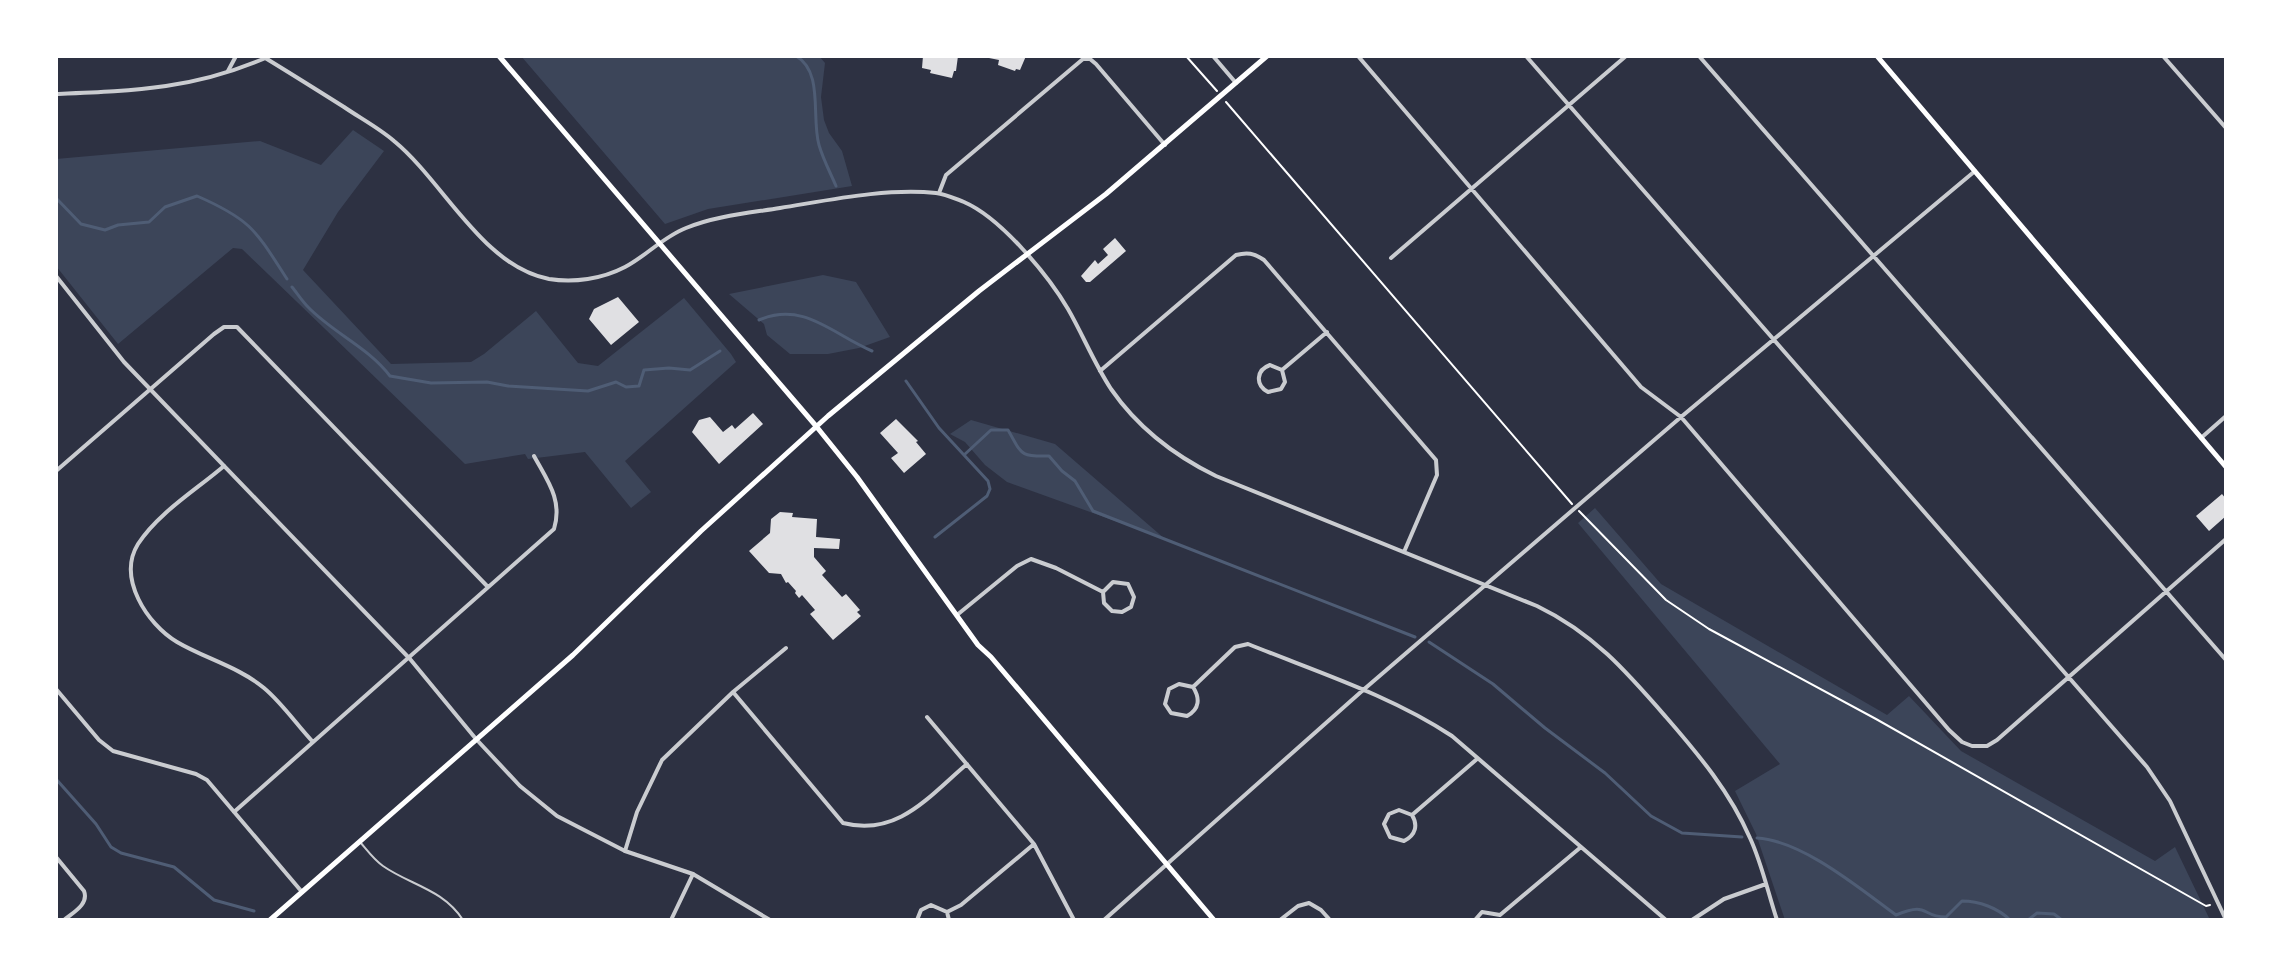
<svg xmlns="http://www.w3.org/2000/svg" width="2282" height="976" viewBox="0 0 2282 976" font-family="'DM Sans',sans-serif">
	<rect width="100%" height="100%" fill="#2d3142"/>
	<path fill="#3c4559" d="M521,56H819L825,63L821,97L824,120L829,133L842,151L852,186L708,209L665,224Z
		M353,130L384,151L338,212L303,270L391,364L471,362L484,354L536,311L578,363L598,366L684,298L731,354L736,362L625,461L651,492L631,508L585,452L528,459L525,454L465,464L242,249L233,248L118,344L56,266V159L260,141L321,165Z
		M823,275L856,282L890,337L859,348L828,354H790L767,335L764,324L729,294Z
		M971,420L1055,444L1165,539L1007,482L985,465L965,442L950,434Z
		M1595,508L1661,584L1887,715L1909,696L1961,751L2155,861L2175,847L2210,920H1785L1756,834L1735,791L1780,764L1578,523Z"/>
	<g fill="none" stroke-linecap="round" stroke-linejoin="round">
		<path stroke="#4f5d75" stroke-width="3" d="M796,56C824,72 811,118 819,145C823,159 830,172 836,186
			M56,198L81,224L105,230L118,225L149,222L165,207L197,196C252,220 256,231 287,279
			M292,287C297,293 302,301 308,307C333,333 368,347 390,376L431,383L487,382L508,386L588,391L616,382L626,387L639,386L644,370L669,368L690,370L720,351
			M759,320C804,301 832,334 872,351
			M906,381L939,428L988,481L990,489L987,496L935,537
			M964,455L991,430H1008C1022,454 1019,457 1049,456L1062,471L1075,481L1093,511L1415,637
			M1429,642L1493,684L1545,728L1605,773L1651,816L1682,833L1742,837
			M56,779L96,824L111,847L121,853L174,867L214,900L254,911
			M1757,838C1803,841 1859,888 1896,915C1930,901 1920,917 1946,917L1962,901C1979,901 1998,908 2010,920
			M2028,920L2037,913L2054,914L2062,920"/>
	</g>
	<path fill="#e0e0e3" d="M923,56H958L956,71H954L952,78L930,73L931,70L922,68Z
		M979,56H1026L1020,70L1016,69L1015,71L998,65L999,60Z
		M1115,238L1126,251L1090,282H1086L1081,276L1095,260L1098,264L1108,255L1103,249Z
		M618,297L639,322L611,345L589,319L594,309Z
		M753,413L763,424L719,464L692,432L699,420L710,417L723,432L732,425L735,429Z
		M896,419L918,441L916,442L926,454L904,473L891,458L898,453L880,433Z
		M2222,494L2226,499V516L2209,531L2196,516Z
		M780,512L793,513L792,517L817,519L816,537L840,539L839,549L814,548V557L826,571L822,575L842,597L846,594L860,610L857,612L861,616L833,640L810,614L815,610L802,595L799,598L795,593L796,591L788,582L786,583L781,574L769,573L749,551L770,533L771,519Z"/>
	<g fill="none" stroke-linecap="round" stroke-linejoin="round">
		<path stroke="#fff" stroke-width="2" d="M1186,56L1217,91
			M1226,102L1572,504
			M1579,511L1666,600L1709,629L1876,719L2206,906L2210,905"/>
		<path stroke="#caccd0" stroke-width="2" d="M360,842C367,850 374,860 383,866C410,885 443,889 463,920"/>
		<path stroke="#caccd0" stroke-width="4" d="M262,56C290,73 317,90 344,107C360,118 379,128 394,141C444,182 482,266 549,279C574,283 602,279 625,267C646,256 663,237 686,228C715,216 749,213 780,208C830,200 885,188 936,193C945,194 956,199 964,202C1001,218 1048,275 1068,309C1083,335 1094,363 1111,389C1138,428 1175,456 1216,476L1537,606C1593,633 1626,671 1666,717C1699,755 1730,792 1750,838C1762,864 1768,893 1777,920
			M1213,56L1236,83
			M1358,56L1641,387L1681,417L1949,730L1962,742L1972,746H1987L1997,740L2226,539
			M1526,56L2147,767L2170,801L2226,920
			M1699,56L2226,660
			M2163,56L2226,128
			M228,71L236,56
			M939,193L946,175L1083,59H1090L1096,64L1165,145
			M1391,258L1626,56
			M1282,370L1285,382L1281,389L1268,392C1255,385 1256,370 1270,365L1282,370L1327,332
			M1100,371L1236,255C1247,252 1254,253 1264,260L1436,460L1437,475L1404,552
			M2201,438L2226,416
			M224,466C196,490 158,513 138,544C117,578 147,624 177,642C204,658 239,667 264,688C282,703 297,725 313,742
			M56,471L214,334L224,327H237L488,587
			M957,615L1017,566L1031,559L1056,568L1103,592L1104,603L1112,611L1122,612L1131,607L1134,597L1128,584L1113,582L1103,592
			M1193,687C1200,698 1200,709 1187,716L1171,713L1165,704L1169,689L1179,684L1193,687L1235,647L1248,644C1317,672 1390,695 1452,736L1666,920
			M56,689L99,740L113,751L196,774L207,780L302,892
			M733,692L843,823C898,837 929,796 967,764
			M927,717L1034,844L1074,920
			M234,812L554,529C563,500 547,480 534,456
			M1412,815C1418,825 1416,835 1404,841L1390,837L1384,824L1389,814L1399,810L1412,815L1477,759
			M625,851L637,812L662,760L733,692L786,648
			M56,857L84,891C89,904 74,912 64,920
			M947,912L961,905L1034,844
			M1500,915L1581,847
			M671,920L693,874
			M917,920L921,910L931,905L947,912L949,920
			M1104,920L1362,691L1681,417L1975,171
			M1280,920L1298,906L1309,903L1321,910L1330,920
			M1475,920L1482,912L1500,915
			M1692,920L1724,899L1766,884"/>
		<path stroke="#caccd0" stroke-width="4" d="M56,94C135,91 196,89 270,56
			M56,276L124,362L410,659L476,739L520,786L557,816L625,851L693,874L770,920"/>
		<path stroke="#fff" stroke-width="5" d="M499,56L816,426L857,477L978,645L991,657L1214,920
			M1877,56L2226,467
			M270,920L573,655L701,531L828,416L979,291L1106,194L1267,56"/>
	</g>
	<rect width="2282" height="976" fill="none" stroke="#ffffff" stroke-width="116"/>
</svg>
